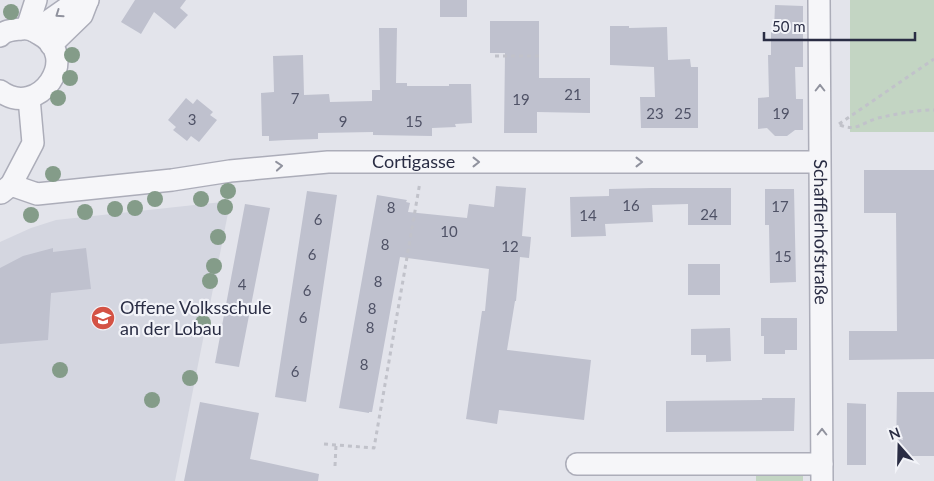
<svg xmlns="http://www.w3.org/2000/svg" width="934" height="481" viewBox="0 0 934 481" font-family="Lato,sans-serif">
	<rect width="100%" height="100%" fill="#e3e4eb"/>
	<path fill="#d4d6e0" d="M222,202L230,203L175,481H0V242L31,228L56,220Z"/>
	<path fill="#c3d5c3" d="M850,0H934V132H850Z
		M803,470V481H756V471Z"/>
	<path fill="#bfc1ce" d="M135,0H186L180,8L188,15L175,29L154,12L141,34L121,22Z
		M440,0H467V17H440Z
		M775,5L803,6V67H795L796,99H803V130H795L787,136H775L767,128L758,129V98L769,97L768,55H771V31L774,30Z
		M490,21H539V78H590V113L537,112V133H504L505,53H490Z
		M610,26H629V28L667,27L668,60L690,59L691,67H698V128H641L640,97H655L654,67L610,65Z
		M379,28H397L396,83H407V86H449V84H471L472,123L455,124L456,127L432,128V136L373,135V132L318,133V139L287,140L269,141V136H262L261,93L274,92L273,56L303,55L304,95L329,94L330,102L372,101V90H380Z
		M186,98L193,104L197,99L213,112L210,115L217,120L199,142L191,136L187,141L173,130L176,127L168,120Z
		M864,170H934V359L849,360V331H897L896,213H864Z
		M496,186L526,188L522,236L531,237L529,258L520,257L516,301H515L507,350L591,360L584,420L499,410L497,424L466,419L482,311H485L489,269L400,257L372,412H369V413L339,408L377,195L407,200L406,202L410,203L408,212L467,218L469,204L494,207Z
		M652,188H731V225H688V204L652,205L653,222L605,224L606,236L571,237L570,197L609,196V189Z
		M765,189H794L796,282L770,283L769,225H765Z
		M307,191L337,195L306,402L275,397Z
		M245,204L270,208L239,367L215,363Z
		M53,248V252L86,248L91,289L51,293L48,340L0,344V268L23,256Z
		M688,264H720V295H688Z
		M761,318H797V350H785V354H764V336H761Z
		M730,328L731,361L706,362V355H691V329Z
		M897,392H934V456H896Z
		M762,398H795L794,431L666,432V401L762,400Z
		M200,402L259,413L250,459L319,474L318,481H184Z
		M847,403L866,404V465H847Z"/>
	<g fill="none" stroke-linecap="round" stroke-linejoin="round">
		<g stroke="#acadb9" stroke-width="24">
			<g id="minor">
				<path id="s1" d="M819,0L822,481"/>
				<path d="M27,28L36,0"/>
				<path d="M34,31L70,6L88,0"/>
				<path d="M0,36C5,30 14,30 21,29C29,28 33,30 39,34C82,56 39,120 0,91"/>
				<path d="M51,45L82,15L87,2"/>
				<path id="s2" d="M11,185L37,194L172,180L230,171L328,162H819"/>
				<path d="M1,193L11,185L33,143L29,98"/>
				<path d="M577,464H822"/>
			</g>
		</g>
		<path stroke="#c1c2ca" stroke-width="3" stroke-dasharray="4 4" stroke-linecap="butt" d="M495,56H540
			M839,124L934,59
			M840,125C857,132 863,122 878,118C896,114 916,110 934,110
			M324,444L374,448L420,182
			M335,466L336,445"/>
		<use href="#minor" stroke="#f6f6f9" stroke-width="21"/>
	</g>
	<g fill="#849c89">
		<circle cx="11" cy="12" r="8"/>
		<circle cx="72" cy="55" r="8"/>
		<circle cx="70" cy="78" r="8"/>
		<circle cx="58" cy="98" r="8"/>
		<circle cx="53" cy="174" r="8"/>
		<circle cx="228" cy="191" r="8"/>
		<circle cx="155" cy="199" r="8"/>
		<circle cx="201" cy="199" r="8"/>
		<circle cx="225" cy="207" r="8"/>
		<circle cx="135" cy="208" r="8"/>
		<circle cx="115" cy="209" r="8"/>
		<circle cx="85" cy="212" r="8"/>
		<circle cx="31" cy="215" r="8"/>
		<circle cx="218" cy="237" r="8"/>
		<circle cx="214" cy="266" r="8"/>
		<circle cx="210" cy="281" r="8"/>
		<circle cx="203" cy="323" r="8"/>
		<circle cx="60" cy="370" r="8"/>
		<circle cx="190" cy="378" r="8"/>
		<circle cx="152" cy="400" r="8"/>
	</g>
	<defs><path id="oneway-chevron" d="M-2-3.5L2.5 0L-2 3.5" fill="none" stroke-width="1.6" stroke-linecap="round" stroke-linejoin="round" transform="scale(1.25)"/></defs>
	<g stroke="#90929e">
		<use href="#oneway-chevron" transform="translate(59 14) rotate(145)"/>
		<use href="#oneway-chevron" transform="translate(820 88) rotate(-90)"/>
		<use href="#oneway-chevron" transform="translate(476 162)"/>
		<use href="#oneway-chevron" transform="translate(639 162)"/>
		<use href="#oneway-chevron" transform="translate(279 166) rotate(-5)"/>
		<use href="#oneway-chevron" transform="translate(822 432) rotate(-90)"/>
	</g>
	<defs>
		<g id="school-disc" transform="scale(1.25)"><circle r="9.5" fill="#d45244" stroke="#f2f3f8"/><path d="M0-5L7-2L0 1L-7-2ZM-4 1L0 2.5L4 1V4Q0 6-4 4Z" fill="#fff"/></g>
	</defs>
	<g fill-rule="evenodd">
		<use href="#school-disc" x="103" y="318"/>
	</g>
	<g text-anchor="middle" stroke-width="4.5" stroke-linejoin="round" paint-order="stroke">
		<g font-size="15" fill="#4f5266">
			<text x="573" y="100">21</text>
			<text x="295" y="104">7</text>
			<text x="521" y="105">19</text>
			<text x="655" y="119">23</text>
			<text x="683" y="119">25</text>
			<text x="781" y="119">19</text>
			<text x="192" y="125">3</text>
			<text x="343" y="127">9</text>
			<text x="414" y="127">15</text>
			<text x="631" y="211">16</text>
			<text x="780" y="212">17</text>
			<text x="391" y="213">8</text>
			<text x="709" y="220">24</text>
			<text x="588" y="221">14</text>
			<text x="318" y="225">6</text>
			<text x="449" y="237">10</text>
			<text x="385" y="250">8</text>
			<text x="510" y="252">12</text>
			<text x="312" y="260">6</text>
			<text x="783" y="262">15</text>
			<text x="378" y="287">8</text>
			<text x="242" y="290">4</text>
			<text x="307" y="296">6</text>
			<text x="372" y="314">8</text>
			<text x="303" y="323">6</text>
			<text x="370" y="333">8</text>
			<text x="364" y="370">8</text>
			<text x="295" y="377">6</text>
		</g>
		<g font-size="18" fill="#2a2d44" stroke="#f2f3f8">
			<text dy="6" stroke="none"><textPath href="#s2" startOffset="406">Cortigasse</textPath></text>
			<text dy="6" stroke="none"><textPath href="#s1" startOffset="232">Schafflerhofstraße</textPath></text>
		</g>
		<g font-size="18" fill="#2a2d44" stroke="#f2f3f8" text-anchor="start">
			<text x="120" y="314">Offene Volksschule<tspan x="120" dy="21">an der Lobau</tspan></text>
		</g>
	</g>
	<g transform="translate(899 446) rotate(340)" stroke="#f2f3f8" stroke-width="4" paint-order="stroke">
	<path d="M0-4L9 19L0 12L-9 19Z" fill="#2a2d44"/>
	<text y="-8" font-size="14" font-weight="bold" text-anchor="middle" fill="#2a2d44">N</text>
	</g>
	<path d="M764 32v8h151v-8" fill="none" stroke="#2a2d44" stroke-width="2.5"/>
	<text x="772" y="32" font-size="15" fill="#2a2d44" stroke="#f2f3f8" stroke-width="4" paint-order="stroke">50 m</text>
</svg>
